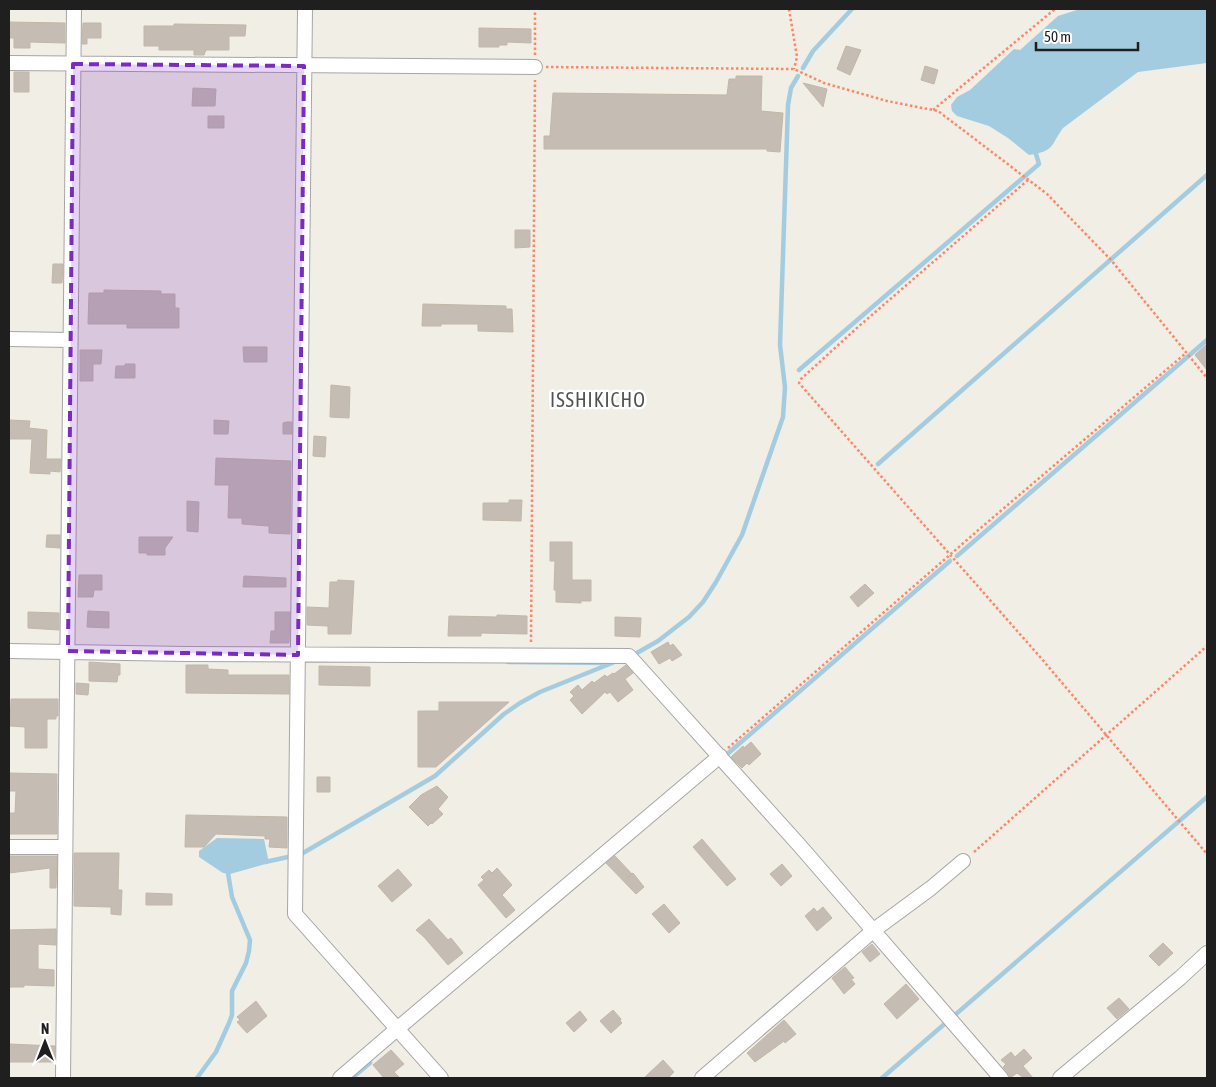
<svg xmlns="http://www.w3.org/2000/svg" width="1216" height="1087" viewBox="0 0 1216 1087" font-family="'Asap Condensed',sans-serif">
	<rect width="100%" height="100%" fill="#f0eee5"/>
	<path fill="#a4cce0" d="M1080,9H1207V63L1138,72L1063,128C1050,146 1055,151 1029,155L1008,138L989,126L957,116L952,111L951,105L957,97L970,90L1014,49L1020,50L1058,16Z
		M217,838L264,839L269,863L230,874L223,873L199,857V851Z"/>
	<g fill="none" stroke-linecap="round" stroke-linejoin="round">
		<path stroke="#a4cce0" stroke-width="4.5" d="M803,68L813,51L852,9
			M799,370L1039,164L1036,154
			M878,464L1207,175
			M957,556L1207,340
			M635,654L658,641L689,617L703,602L716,582L742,535L783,417L785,387L780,345L788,105L791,88L798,76
			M508,662L608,663
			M725,756L950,561
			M303,853L435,776L504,714L520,703L540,692L617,661
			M265,862L288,857
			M197,1078L216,1052L229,1023L232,1015V991L246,963L249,951L250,940L232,897L227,867
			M352,1078L370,1063
			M882,1078L1207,797"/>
	</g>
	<path fill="#c5bdb4" stroke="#c3b6a7" d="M9,22L65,23V43L30,42V48H14V38H9Z
		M83,23H101V38H87V44H82Z
		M174,24L246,25L245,36H229V50H206L204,55H194V50H159V46H144V26H174Z
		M479,28L531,29V43L507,42V45H499V47H479Z
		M846,46L861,50L850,75L837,69Z
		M925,66L938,70L934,84L921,80Z
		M14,72H29V92H14Z
		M736,76H762L761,111L783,113L780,152L767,151V149H544V136H550L553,93L727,95L729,79H736Z
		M803,83L827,89L823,107Z
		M193,88L216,89L215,106H192Z
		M208,116H224V128H208Z
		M515,230H530V247L515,248Z
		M53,264H63L62,283H52Z
		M104,290L161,291V294H175V308H179V328H127V324H88L89,293H104Z
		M423,304L506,306V309H512L513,332L478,331V324H441V326H422Z
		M1207,344V370L1195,355Z
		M243,347H267V362H244Z
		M80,350H102L101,364H93V381H80Z
		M125,364H135V378H115L116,366H125Z
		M331,385L350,387L349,418L330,417Z
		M9,420L30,421L29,428L47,430L46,459H61L60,472L50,471V474L30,473L32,439H9Z
		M214,420L229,421L228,434H214Z
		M286,422H292V434H283V423Z
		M314,436L326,437L325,457L313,456Z
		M216,458L291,461L290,534L269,533V526L242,524V518H228L229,485H215Z
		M509,500H522L521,521L483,520V503H509Z
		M187,501L199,502L198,532L187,531Z
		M47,535H60V548L46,547Z
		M139,537H173L165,548V555H147V553H139Z
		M550,542H572V580H591V601H581V603L556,602V590H554L555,561H550Z
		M79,575H102V590H94L93,597H78Z
		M244,576L286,578V587H243Z
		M338,580L354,581L351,634H328V626L307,625V607L329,608L330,582H337Z
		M865,584L874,593L858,607L850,597Z
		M88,611L109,612V628L87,627Z
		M28,612L59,613V630L28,628Z
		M275,612H290L289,643H270L271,631H275Z
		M497,615L527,616V634L481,633V636H448L449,616L497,617Z
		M615,617L641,618L640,637L615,636Z
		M668,642L670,646L673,644L682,655L672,661L670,658L659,664L651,652Z
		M89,662L120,664V675H118L117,682L89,681Z
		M186,665H208V669L228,670V675H289V694L186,693Z
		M626,665L633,673L625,679L633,690L618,702L610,692L607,694L605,692L582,714L570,700L574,696L570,692L578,685L582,690L592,681L594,683L605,675L607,677L613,673L614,674Z
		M319,666L370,667V686L319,685Z
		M76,683L89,684L88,695L76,694Z
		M11,699H58V716H56V719H47V748H25V727L10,726Z
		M439,702H509L436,767H418V711H439Z
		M751,742L761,754L749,765L747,763L742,768L731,757L743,746L744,748Z
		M9,773L57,774V834H9V813H15L16,791H9Z
		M317,777H330V792H317Z
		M437,786L448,797L438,809L443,814L432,824L431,823L428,826L409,807L421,795Z
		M186,815L287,817V848L269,847L270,839H265V836L216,834L204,847H185Z
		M702,839L736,879L727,886L693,847Z
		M74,853H119L118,890H122L121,915L111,914V907L74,906Z
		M9,856H57L56,888H50V868L9,873Z
		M615,856L632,874L627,878L633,873L644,887L636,894L606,863Z
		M782,864L792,876L781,886L770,874Z
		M497,868L512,885L502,895L515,910L506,918L478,885L484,880L481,877L489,870L492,873Z
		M398,869L412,885L392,902L378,886Z
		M146,893L172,894V905H146Z
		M664,904L680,923L669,933L652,914Z
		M823,907L832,918L817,931L805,916L814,908L817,912Z
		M429,919L448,940L451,938L463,953L448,965L424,937L416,930Z
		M56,929V945L38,944V969L54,970V986L24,985V987H9V930Z
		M1163,943L1173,953L1159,966L1149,956Z
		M872,944L880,954L870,962L862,952Z
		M845,967L854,978L851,979L855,984L844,994L832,978Z
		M906,984L919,999L897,1019L884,1004Z
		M1119,998L1129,1009L1117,1019L1107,1008Z
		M256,1001L267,1016L247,1033L237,1022L240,1020L237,1017Z
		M613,1010L621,1019L620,1021L622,1023L611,1033L600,1021Z
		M580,1011L587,1020L574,1032L566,1023Z
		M784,1020L796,1034L785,1043L784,1041L755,1062L747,1053Z
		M9,1044L55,1046L54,1062H9Z
		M1024,1049L1032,1058L1023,1066L1033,1078H1024L1017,1073L1010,1078L1008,1073L1003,1067L1006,1064L1001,1060L1011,1052L1015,1057Z
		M391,1050L404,1064L394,1072L400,1078H384L373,1065Z
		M663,1060L674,1072L668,1078H644Z"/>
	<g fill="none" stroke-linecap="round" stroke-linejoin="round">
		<g stroke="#a6a6a6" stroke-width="16">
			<path id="minor" d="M305,9L295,914L441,1078
				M9,63L535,67
				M9,339L69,340
				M9,651L185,654L629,656L800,846L1001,1078
				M9,847H65
				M63,1078L74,9
				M340,1078L397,1029L720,756
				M702,1078L874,930L931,888L963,861
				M1060,1078L1180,978L1207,953"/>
		</g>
		<path stroke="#ff8668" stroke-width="2.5" stroke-dasharray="2.5 2.5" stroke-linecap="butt" d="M789,9L797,57L794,69
			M535,55V9
			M546,67L794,69L824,83L887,101L938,111L1047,194L1111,260L1207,378
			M933,110L1055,9
			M1028,180L858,327L801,379L799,383L1041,658L1207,854
			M531,642L535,80
			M728,748L983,526L1186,353
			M974,852L1207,646"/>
		<use href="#minor" stroke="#fff" stroke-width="14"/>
	</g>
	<path fill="#7b2cbf" fill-opacity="0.2" stroke="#7b2cbf" stroke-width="4" stroke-dasharray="10 6" stroke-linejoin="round" d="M73,64L304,66L298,655L68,651Z"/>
	<g text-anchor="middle" stroke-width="5" stroke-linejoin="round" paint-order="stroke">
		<g font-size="20" letter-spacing="1" fill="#525252" stroke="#fff">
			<text x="598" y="407">ISSHIKICHO</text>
		</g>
	</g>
	<rect width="1216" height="1087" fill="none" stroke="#1f1f1f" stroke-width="20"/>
	<g transform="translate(45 1042)" stroke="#ffffff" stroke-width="4" paint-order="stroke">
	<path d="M0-4L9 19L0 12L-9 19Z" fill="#1f1f1f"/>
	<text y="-8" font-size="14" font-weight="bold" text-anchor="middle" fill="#1f1f1f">N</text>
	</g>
	<path d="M1036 42v8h102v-8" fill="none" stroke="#1f1f1f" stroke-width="2.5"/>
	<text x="1044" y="42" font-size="15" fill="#1f1f1f" stroke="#ffffff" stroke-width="4" paint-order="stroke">50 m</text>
</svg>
